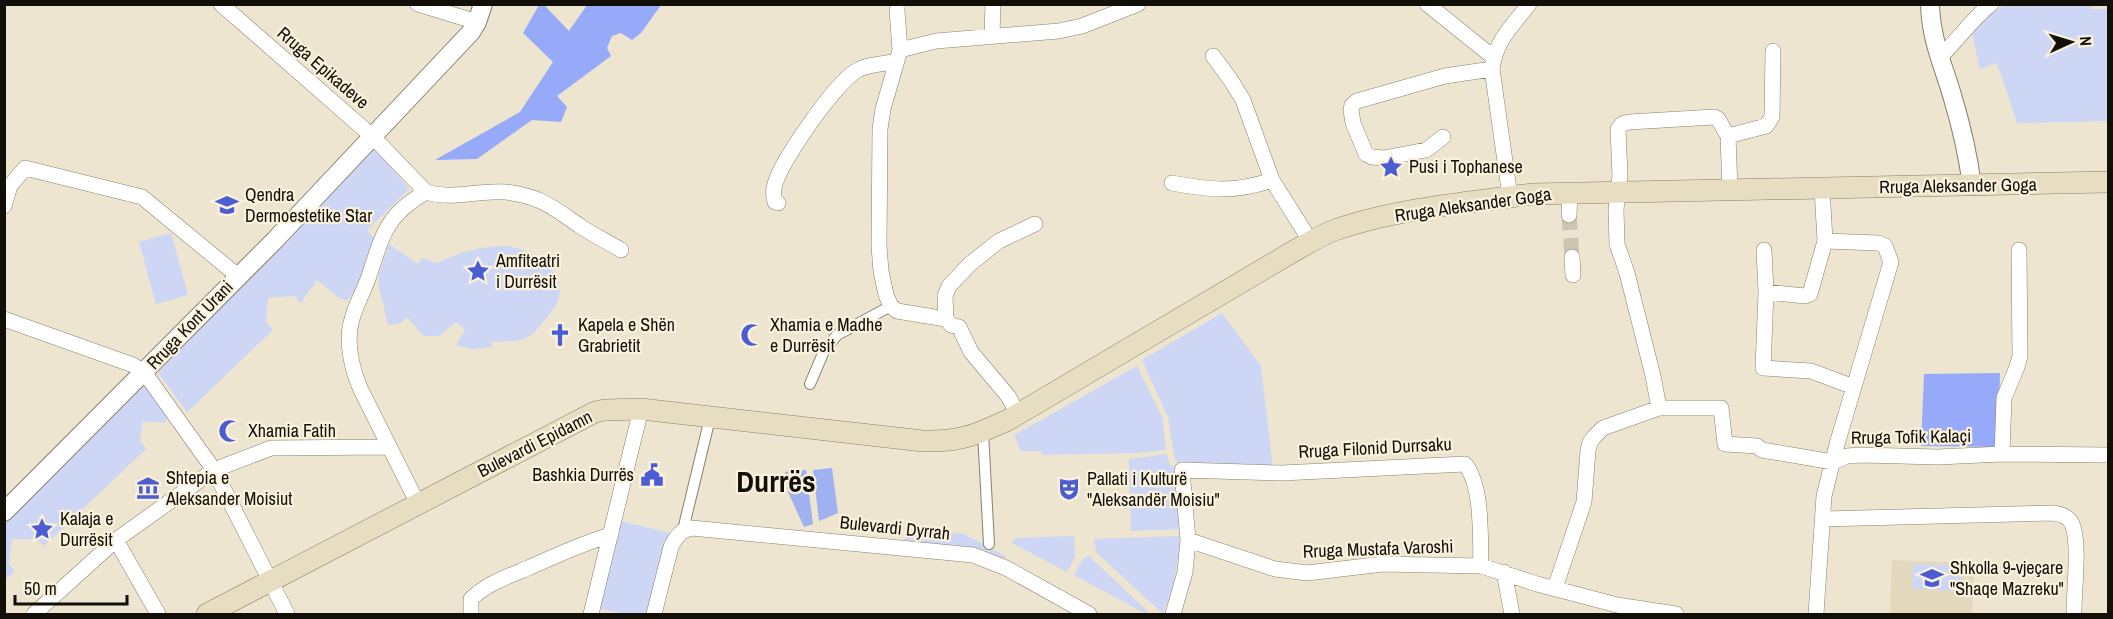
<svg xmlns="http://www.w3.org/2000/svg" width="2113" height="619" viewBox="0 0 2113 619" font-family="'Archivo Narrow',sans-serif">
	<rect width="100%" height="100%" fill="#ede5d0"/>
	<path fill="#e4d9bd" d="M1892,560L1974,563L1972,614H1890Z"/>
	<path fill="#cdd6f5" d="M2091,4L2092,9H2108V121L2017,123L1997,63L1980,69L1972,34L1986,16L2005,5Z
		M372,144L409,189L367,230L378,242L367,275L347,301L339,298L317,280L301,303L294,296L268,298L266,321L273,330L187,412L158,373Z
		M171,233L188,295L156,304L139,242Z
		M389,244L418,264L423,258L437,263C458,253 480,246 504,246C529,247 565,269 559,297C557,307 550,313 544,321C539,327 533,336 524,339C514,342 502,341 492,342V347L472,349L456,345L465,330L456,322L439,336H424L407,317L401,323L388,325L379,287V274Z
		M1222,313L1261,366L1273,469L1183,468L1175,460L1168,417L1142,360Z
		M1137,366L1162,417L1166,450L1135,453L1042,455L1041,451H1021L1014,435Z
		M142,381L167,417L165,423L143,421L140,440L146,449L44,546L37,539H12L9,564L15,571L5,580V521Z
		M1167,454L1169,463L1176,471L1179,529L1131,531L1129,459Z
		M617,520L670,533L651,614H627L596,608Z
		M905,528L964,534L1005,556L1004,559L984,550L906,542Z
		M1074,536L1075,557L1067,572L1012,543L1015,538Z
		M1180,536C1178,564 1174,589 1163,614L1096,552L1094,539Z
		M1089,556L1147,611L1146,614L1074,575L1082,560Z
		M1913,564L1962,566L1961,591L1912,589Z"/>
	<path fill="#96aaf9" d="M539,5H544L569,31L587,5H661L641,33L632,40L621,33L612,36L607,48L611,56L557,96L567,107L561,122L532,120L477,159L435,160L520,112L553,62L523,33Z
		M2000,373L1998,447L1921,446L1924,374Z"/>
	<path fill="#a0b1f1" d="M832,468L838,513L819,521L813,470Z
		M806,470L813,524L804,527L788,492L785,472Z"/>
	<g fill="none" stroke-linecap="round" stroke-linejoin="round">
		<path stroke="#ccc5b2" stroke-width="15" stroke-dasharray="15 8" stroke-linecap="butt" d="M1569,215L1572,257"/>
		<g stroke="#87806d" stroke-width="12">
			<path id="pedestrian" d="M810,384L824,351L837,335L891,306
				M983,432L989,544
				M683,530L710,418"/>
		</g>
		<g stroke="#87806d" stroke-width="16">
			<path id="minor" d="M221,4L373,137L426,192
				M418,4L477,22
				M1427,4L1493,57
				M897,10L900,50L883,109L880,129L879,246L881,271L886,295L891,306L897,311L946,319L951,325L959,327L971,352L1008,396L1018,414
				M992,35L993,4
				M900,50L936,41L1059,31L1082,26L1138,4
				M1213,56L1230,79L1243,100L1272,180L1311,242
				M1939,58C1958,40 1971,20 1991,4
				M1728,136L1766,126L1772,117L1773,51
				M1443,137L1426,150L1384,158L1372,157L1366,154L1353,123L1351,110L1352,105L1357,101L1445,76L1492,69
				M1172,183C1210,190 1234,193 1272,180
				M1510,197L1492,69C1496,39 1512,27 1529,4
				M778,203L775,202C774,198 773,193 774,188C778,164 835,84 856,71C866,64 885,64 897,61
				M4,206L10,186L25,168L142,197L238,276
				M1569,215L1570,193
				M1764,250L1766,292L1763,368L1811,371L1854,387
				M1572,257L1573,275
				M1766,292L1805,296L1810,294L1825,241L1822,188
				M4,319L133,365L144,372L214,470L287,614
				M946,319L945,296L949,286L970,264L999,241L1035,224
				M1659,408L1653,376L1627,273L1617,244L1616,209L1620,176L1618,129L1622,124L1629,122L1714,117L1718,119L1728,136L1730,190
				M2002,454L2004,398L2017,367L2020,356L2019,250
				M1833,462L1847,456L1861,455L1938,457L2002,454L2108,455
				M418,504L361,390C352,370 345,341 352,319C356,304 364,291 369,276C383,234 386,215 426,192C451,200 479,190 505,192C541,196 552,207 580,226C593,235 608,242 621,250
				M1823,519L2053,513C2061,514 2069,516 2072,524C2080,541 2074,591 2074,611
				M116,540L158,614
				M1188,540L1275,569L1307,573L1383,564L1481,566L1537,584L1617,605L1676,614
				M1504,572L1512,614
				M1555,588L1584,502L1588,451L1590,442L1594,437L1603,428L1659,408H1721L1725,444L1757,446L1762,450L1833,462
				M34,614L116,540L214,470L271,448L388,447
				M471,614V599C486,584 509,576 528,568C556,556 582,543 611,535
				M591,614L641,409
				M654,614L671,547C676,537 680,530 692,528L973,555L1006,568L1089,614
				M1173,614L1185,572L1188,540L1182,470L1282,473L1465,464C1483,486 1480,538 1481,566
				M1816,614L1824,496L1837,444L1891,262L1885,246L1878,243L1825,241"/>
		</g>
		<g stroke="#87806d" stroke-width="20">
			<path id="tertiary" d="M1930,4C1931,39 1942,62 1952,95C1961,125 1968,154 1972,186
				M4,512L275,240L471,32L477,22L483,4"/>
		</g>
		<g stroke="#87806d" stroke-width="22">
			<path id="secondary" d="M207,614L595,412L605,410L641,409L923,441C960,442 975,435 1008,420L1294,251C1307,244 1321,235 1335,230C1395,209 1470,202 1533,194L2108,182"/>
		</g>
		<use href="#pedestrian" stroke="#fff" stroke-width="10"/>
		<use href="#minor" stroke="#fff" stroke-width="15"/>
		<use href="#tertiary" stroke="#fff" stroke-width="18"/>
		<use href="#secondary" stroke="#e7dec1" stroke-width="21"/>
	</g>
	<defs>
		<g id="sight-bare" transform="scale(1.8)"><path d="M0-6L1.8-2.2L6-1.7L2.9 1.2L3.7 5.4L0 3.3L-3.7 5.4L-2.9 1.2L-6-1.7L-1.8-2.2Z" fill="#4c5dd2" stroke="#faf2dd" stroke-width="2.5" paint-order="stroke"/></g>
		<g id="school-bare" transform="scale(1.8)"><path d="M0-5L7-2L0 1L-7-2ZM-4 1L0 2.5L4 1V4Q0 6-4 4Z" fill="#4c5dd2" stroke="#faf2dd" stroke-width="2.5" paint-order="stroke"/></g>
		<g id="church-bare" transform="scale(1.8)"><path d="M-1.2-6h2.4v3.5h3.3v2.4h-3.3V6h-2.4V-.1h-3.3v-2.4h3.3Z" fill="#4c5dd2" stroke="#faf2dd" stroke-width="2.5" paint-order="stroke"/></g>
		<g id="mosque-bare" transform="scale(1.8)"><path d="M3.5-4.9A6 6 0 1 0 3.5 4.9A5 5 0 1 1 3.5-4.9Z" fill="#4c5dd2" stroke="#faf2dd" stroke-width="2.5" paint-order="stroke"/></g>
		<g id="civic-bare" transform="scale(1.8)"><path d="M-.6-6.5H3V-4.5H.6V-3L4-1V1h2V6H-6V1h2V-1L-.6-3ZM-1.2 2.5V6h2.4V2.5Z" fill="#4c5dd2" stroke="#faf2dd" stroke-width="2.5" paint-order="stroke"/></g>
		<g id="museum-bare" transform="scale(1.8)"><path d="M0-6L6-3V-2H-6V-3ZM-5-1h2V3h-2ZM-1-1h2V3h-2ZM3-1h2V3H3ZM-6 4H6V6H-6Z" fill="#4c5dd2" stroke="#faf2dd" stroke-width="2.5" paint-order="stroke"/></g>
		<g id="theatre-bare" transform="scale(1.8)"><path d="M-5-5.5Q0-4 5-5.5V0Q5 5 0 6Q-5 5-5 0ZM-3.3-2.5H-1v1.5H-3.3ZM1-2.5H3.3v1.5H1ZM-2.8 1Q0 5.5 2.8 1Z" fill="#4c5dd2" stroke="#faf2dd" stroke-width="2.5" paint-order="stroke"/></g>
	</defs>
	<g fill-rule="evenodd">
		<use href="#sight-bare" x="1391" y="167"/>
		<use href="#school-bare" x="227" y="205"/>
		<use href="#sight-bare" x="478" y="271"/>
		<use href="#church-bare" x="560" y="335"/>
		<use href="#mosque-bare" x="752" y="335"/>
		<use href="#mosque-bare" x="230" y="431"/>
		<use href="#civic-bare" x="652" y="475"/>
		<use href="#museum-bare" x="148" y="488"/>
		<use href="#theatre-bare" x="1069" y="489"/>
		<use href="#sight-bare" x="42" y="529"/>
		<use href="#school-bare" x="1932" y="578"/>
	</g>
	<g text-anchor="middle" stroke-width="4.5" stroke-linejoin="round" paint-order="stroke">
		<g font-size="18" fill="#110f08" stroke="#faf2dd">
			<text transform="translate(323 68) rotate(41)" y="6">Rruga Epikadeve</text>
			<text transform="translate(1958 186) rotate(-1)" y="6">Rruga Aleksander Goga</text>
			<text transform="translate(1473 205) rotate(-8)" y="6">Rruga Aleksander Goga</text>
			<text transform="translate(190 325) rotate(-46)" y="6">Rruga Kont Urani</text>
			<text transform="translate(1911 437) rotate(-1)" y="6">Rruga Tofik Kalaçi</text>
			<text transform="translate(535 444) rotate(-27)" y="6">Bulevardi Epidamn</text>
			<text transform="translate(1375 448) rotate(-3)" y="6">Rruga Filonid Durrsaku</text>
			<text transform="translate(895 528) rotate(6)" y="6">Bulevardi Dyrrah</text>
			<text transform="translate(1378 549) rotate(-2)" y="6">Rruga Mustafa Varoshi</text>
		</g>
		<g font-size="18" fill="#110f08" stroke="#faf2dd" text-anchor="start">
			<text x="1409" y="173">Pusi i Tophanese</text>
			<text x="245" y="201">Qendra<tspan x="245" dy="21">Dermoestetike Star</tspan></text>
			<text x="496" y="267">Amfiteatri<tspan x="496" dy="21">i Durrësit</tspan></text>
			<text x="578" y="331">Kapela e Shën<tspan x="578" dy="21">Grabrietit</tspan></text>
			<text x="770" y="331">Xhamia e Madhe<tspan x="770" dy="21">e Durrësit</tspan></text>
			<text x="248" y="437">Xhamia Fatih</text>
			<text x="634" y="481" text-anchor="end">Bashkia Durrës</text>
			<text x="166" y="484">Shtepia e<tspan x="166" dy="21">Aleksander Moisiut</tspan></text>
			<text x="1087" y="485">Pallati i Kulturë<tspan x="1087" dy="21">"Aleksandër Moisiu"</tspan></text>
			<text x="60" y="525">Kalaja e<tspan x="60" dy="21">Durrësit</tspan></text>
			<text x="1950" y="574">Shkolla 9-vjeçare<tspan x="1950" dy="21">"Shaqe Mazreku"</tspan></text>
		</g>
		<g font-size="30" font-weight="bold" fill="#110f08" stroke="#faf2dd">
			<text x="776" y="492">Durrës</text>
		</g>
	</g>
	<rect width="2113" height="619" fill="none" stroke="#110f08" stroke-width="12"/>
	<g transform="translate(2071 42) rotate(86)" stroke="#faf2dd" stroke-width="4.5" paint-order="stroke">
	<path d="M0-4.5L10 22L0 15L-10 22Z" fill="#110f08"/>
	<text y="-9" font-size="16" font-weight="bold" text-anchor="middle" fill="#110f08">N</text>
	</g>
	<path d="M15 595v9h112v-9" fill="none" stroke="#110f08" stroke-width="3"/>
	<text x="24" y="595" font-size="18" fill="#110f08" stroke="#faf2dd" stroke-width="4.5" paint-order="stroke">50 m</text>
</svg>
